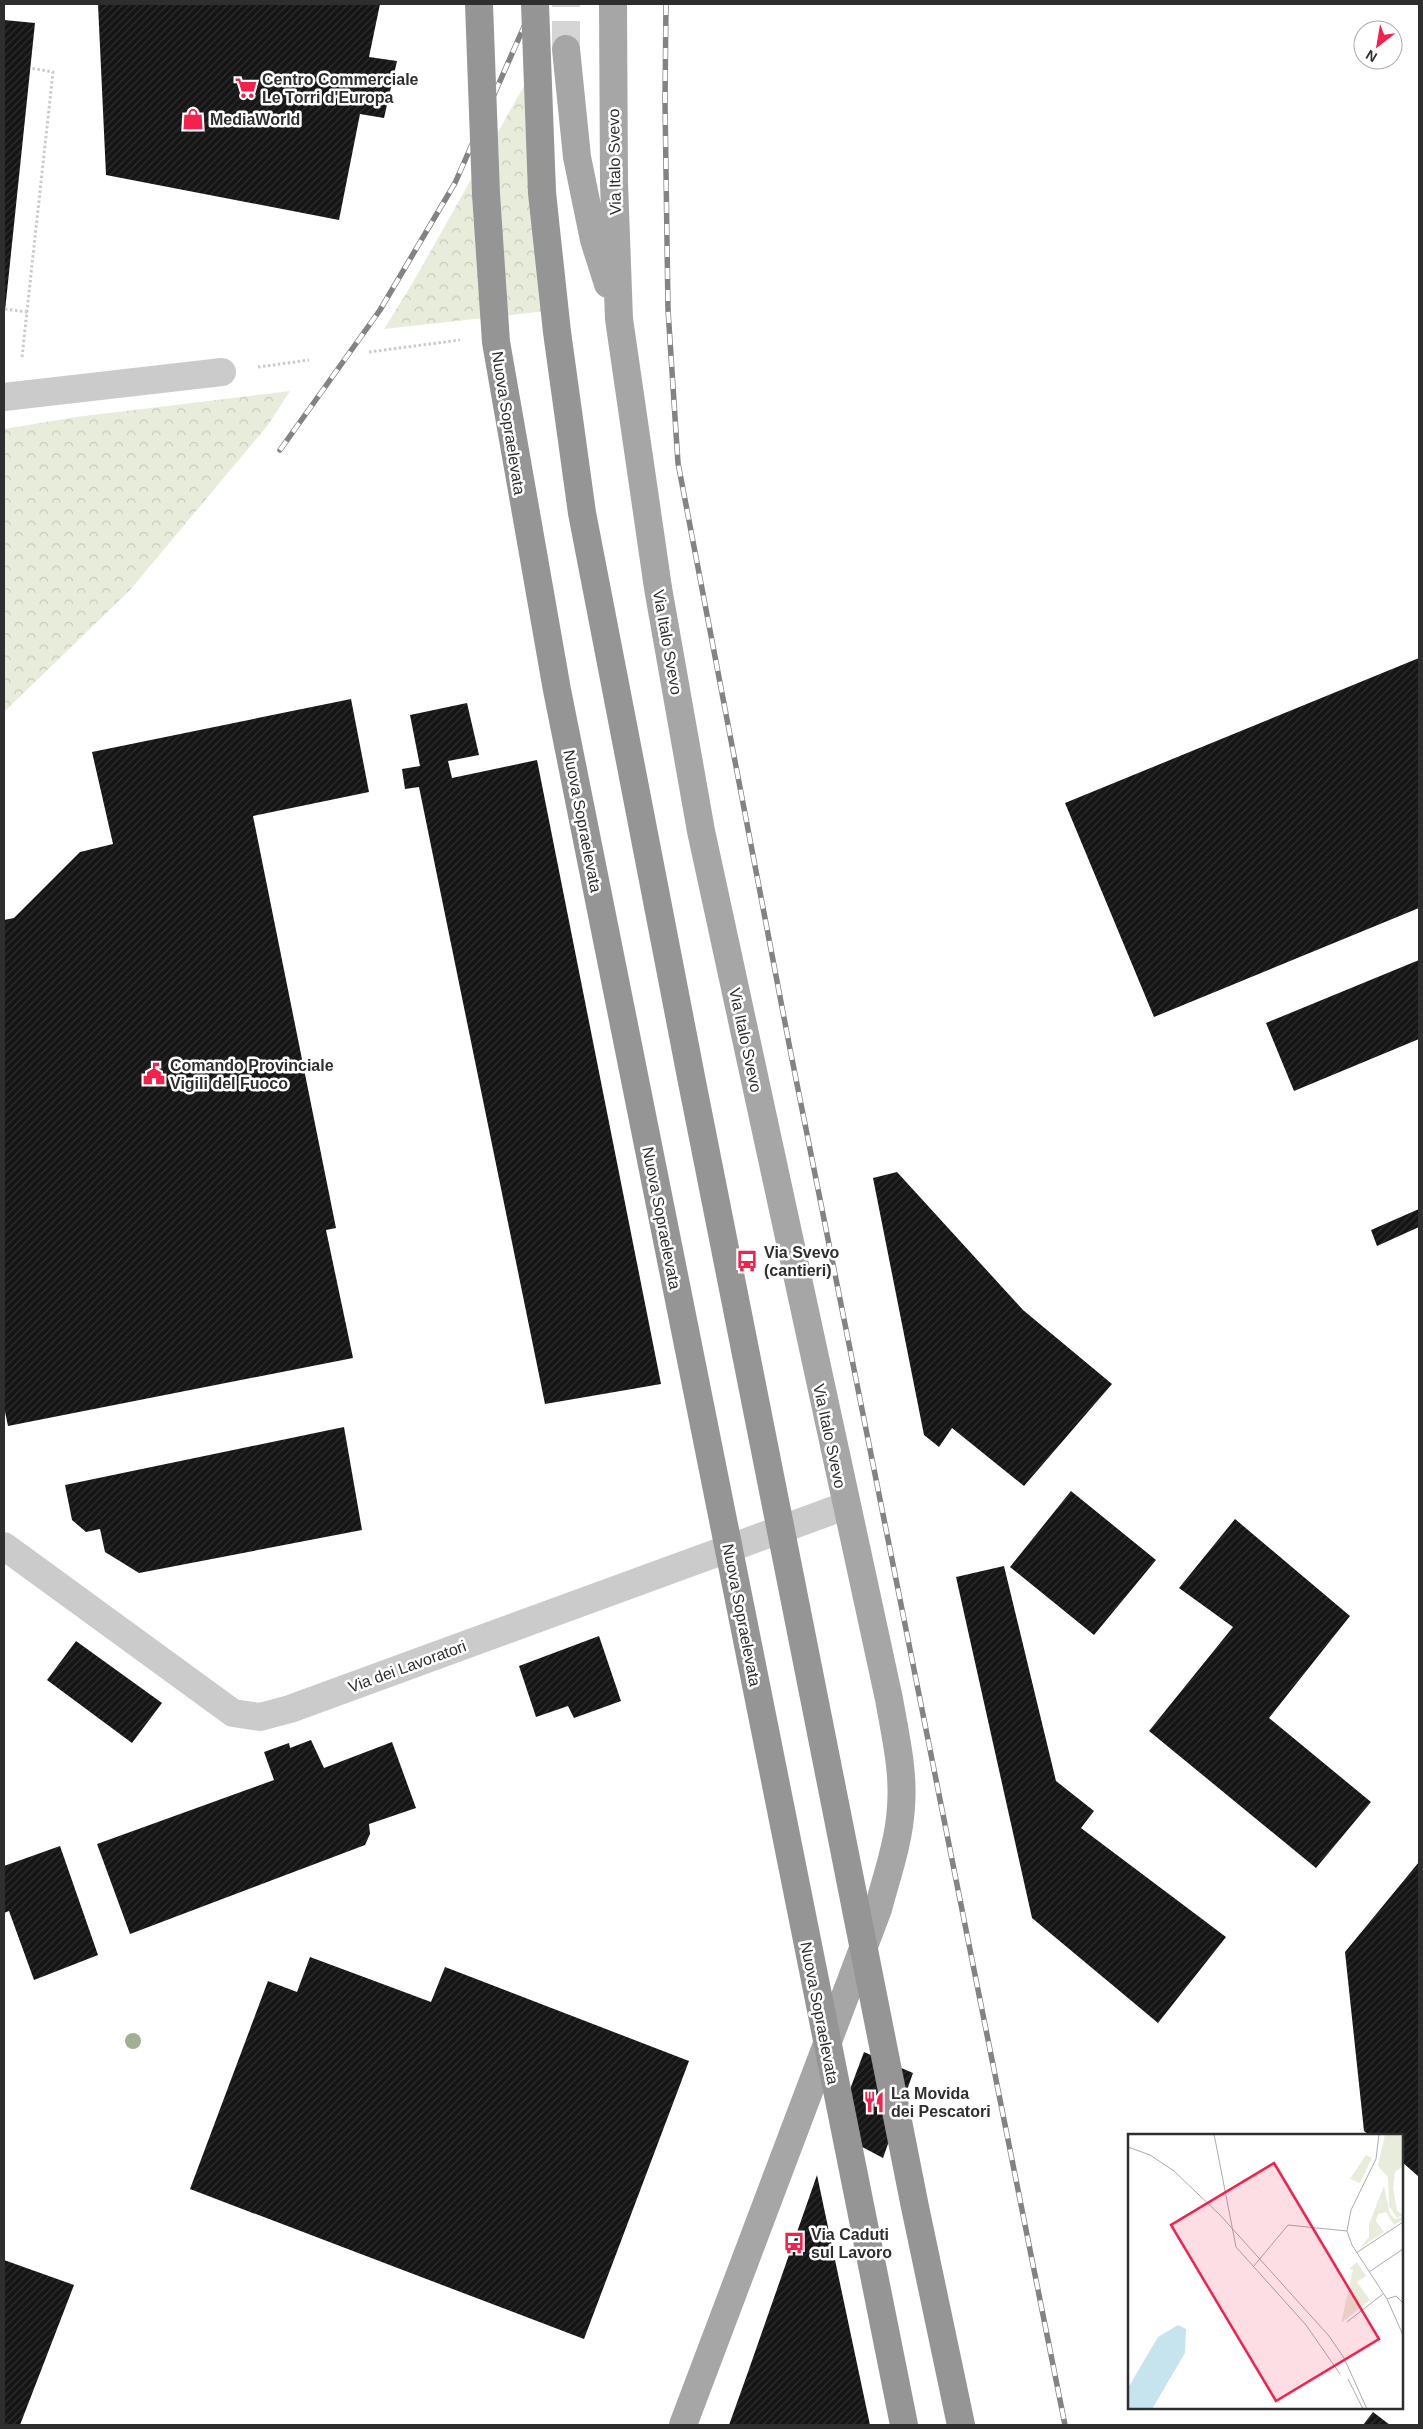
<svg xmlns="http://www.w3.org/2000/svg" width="1423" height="2429" viewBox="0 0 1423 2429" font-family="Helvetica,sans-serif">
	<defs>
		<pattern id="forest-crowns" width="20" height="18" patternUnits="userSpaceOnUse" patternTransform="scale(1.25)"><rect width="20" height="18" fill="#e7edda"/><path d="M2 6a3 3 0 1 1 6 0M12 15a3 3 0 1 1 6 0" fill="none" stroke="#c6ccbb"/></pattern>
		<pattern id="building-hatch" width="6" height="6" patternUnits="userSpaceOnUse" patternTransform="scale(1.25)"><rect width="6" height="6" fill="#151515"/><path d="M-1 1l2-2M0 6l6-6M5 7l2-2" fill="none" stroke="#2f2f2f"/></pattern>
	</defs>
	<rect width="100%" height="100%" fill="#fff"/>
	<path fill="url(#forest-crowns)" d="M546,47L565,309L384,329L412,284Z
		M290,391L268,425L130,590L4,712V429L76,417Z"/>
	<path fill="url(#building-hatch)" d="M98,4H380L369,57L397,61L384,118L360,114L339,220L106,175Z
		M4,20L35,23L5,311H4Z
		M1419,658V908L1154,1017L1065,803Z
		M351,699L369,792L253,816L336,1228L326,1230L353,1358L8,1426L4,1407V920L14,918L80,852L113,844L92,752Z
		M467,703L479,755L448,761L452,778L537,760L661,1384L545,1404L419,787L405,789L402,769L420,766L410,715Z
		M1419,960V1039L1294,1091L1266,1023Z
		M897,1172L1023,1310L1112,1384L1024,1486L952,1428L939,1447L924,1435L873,1178Z
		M1419,1209V1227L1377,1246L1371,1230Z
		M344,1427L362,1530L139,1573L105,1552L100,1529L86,1532L72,1520L65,1485Z
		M1071,1491L1156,1560L1094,1635L1010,1567Z
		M1235,1519L1350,1616L1269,1718L1371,1802L1316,1868L1149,1731L1233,1627L1179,1588Z
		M1004,1566L1056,1781L1094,1811L1081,1828L1226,1937L1158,2023L1032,1918L956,1577Z
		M599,1636L621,1701L574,1718L568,1706L536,1717L519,1666Z
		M76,1641L162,1703L132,1743L47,1680Z
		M311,1740L324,1768L392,1742L416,1808L369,1824L370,1834L365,1845L130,1934L97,1844L274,1780L264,1752L289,1743L290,1748Z
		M60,1846L98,1955L34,1980L9,1911L4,1913V1866Z
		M1419,1862V2177L1402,2162V2135H1369L1364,2131L1345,1952Z
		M310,1957L431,2002L445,1967L689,2061L584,2339L190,2189L268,1981L297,1992Z
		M864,2052L913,2073L883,2158L834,2132Z
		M817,2175L870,2425H729L748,2372Z
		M4,2260L74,2285L20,2425H4Z
		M1373,2412L1390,2425H1363Z"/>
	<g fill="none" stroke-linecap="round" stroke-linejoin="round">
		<path stroke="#d5d5d5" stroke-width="28" stroke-dasharray="28 14" stroke-linecap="butt" d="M566,49V4"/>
		<path stroke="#cbcbcb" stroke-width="3" stroke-dasharray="2.5 2.5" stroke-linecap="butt" d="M5,309L27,312
			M369,352L460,340
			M22,357L53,72L30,68
			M258,367L309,360"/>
		<path stroke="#cbcbcb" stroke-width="28" d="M4,397L222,372
			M4,1546L233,1713L260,1717L290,1709L845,1506"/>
		<path stroke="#a6a6a6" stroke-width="28" d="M613,4L614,183L619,319L658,588L701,831L889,1699C895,1734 904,1771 901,1807C899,1842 887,1875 878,1909L683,2425
			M566,49L577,157L594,240L608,284"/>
		<g stroke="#838383" stroke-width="5.5">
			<path id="rail" d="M666,4L665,101L668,310L678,463L790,1049L1065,2425
				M280,450L380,310L455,183L534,4"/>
		</g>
		<use href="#rail" stroke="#fff" stroke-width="4" stroke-dasharray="11" stroke-linecap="butt"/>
		<path stroke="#959595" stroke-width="28" d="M479,4L486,194L496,342L557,690L904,2425
			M535,4L542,193L557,332L582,513L692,1082L915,2207L961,2425"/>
	</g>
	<circle fill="#a3af92" cx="133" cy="2041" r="8"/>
	<defs>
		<g id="supermarket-bare" transform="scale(1.725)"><path d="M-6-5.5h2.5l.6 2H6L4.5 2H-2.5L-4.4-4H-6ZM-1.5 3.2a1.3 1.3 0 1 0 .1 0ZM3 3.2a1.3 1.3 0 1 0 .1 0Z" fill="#f3224d" stroke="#fff" stroke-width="2.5" paint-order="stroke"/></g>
		<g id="shop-bare" transform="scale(1.725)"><path d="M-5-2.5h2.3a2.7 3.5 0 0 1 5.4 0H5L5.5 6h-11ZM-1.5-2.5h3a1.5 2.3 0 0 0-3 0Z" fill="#f3224d" stroke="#fff" stroke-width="2.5" paint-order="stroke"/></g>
		<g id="civic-bare" transform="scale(1.725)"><path d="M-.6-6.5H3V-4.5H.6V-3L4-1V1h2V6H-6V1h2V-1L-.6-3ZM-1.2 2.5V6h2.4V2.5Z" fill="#f3224d" stroke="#fff" stroke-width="2.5" paint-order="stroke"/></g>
		<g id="bus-bare" transform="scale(1.725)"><path d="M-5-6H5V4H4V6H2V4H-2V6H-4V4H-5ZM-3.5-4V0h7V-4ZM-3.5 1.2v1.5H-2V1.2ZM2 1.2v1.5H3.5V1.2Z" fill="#f3224d" stroke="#fff" stroke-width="2.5" paint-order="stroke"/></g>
		<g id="restaurant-bare" transform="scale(1.725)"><path d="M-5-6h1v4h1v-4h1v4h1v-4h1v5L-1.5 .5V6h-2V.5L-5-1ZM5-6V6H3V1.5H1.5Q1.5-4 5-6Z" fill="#f3224d" stroke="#fff" stroke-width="2.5" paint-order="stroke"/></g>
	</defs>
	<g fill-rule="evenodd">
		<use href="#supermarket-bare" x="246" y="88"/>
		<use href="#shop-bare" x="193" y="119"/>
		<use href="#civic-bare" x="154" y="1074"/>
		<use href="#bus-bare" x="747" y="1261"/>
		<use href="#restaurant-bare" x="874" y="2102"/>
		<use href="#bus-bare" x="794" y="2243"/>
	</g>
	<g text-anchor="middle" stroke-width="5" stroke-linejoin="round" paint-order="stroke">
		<g font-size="16" font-weight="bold" fill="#2e2e2e" stroke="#fff" text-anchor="start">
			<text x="262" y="85">Centro Commerciale<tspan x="262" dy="18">Le Torri d'Europa</tspan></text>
			<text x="210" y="125">MediaWorld</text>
			<text x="170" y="1071">Comando Provinciale<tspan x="170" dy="18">Vigili del Fuoco</tspan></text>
			<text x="764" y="1258">Via Svevo<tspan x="764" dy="18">(cantieri)</tspan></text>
			<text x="891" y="2099">La Movida<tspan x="891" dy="18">dei Pescatori</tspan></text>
			<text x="811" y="2240">Via Caduti<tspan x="811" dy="18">sul Lavoro</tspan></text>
		</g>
		<g font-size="16" fill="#2e2e2e" stroke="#fff">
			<text transform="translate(614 162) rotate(-91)" y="6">Via Italo Svevo</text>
			<text transform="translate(509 423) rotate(81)" y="6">Nuova Sopraelevata</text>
			<text transform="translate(668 642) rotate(80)" y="6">Via Italo Svevo</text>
			<text transform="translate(583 821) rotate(79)" y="6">Nuova Sopraelevata</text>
			<text transform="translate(746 1040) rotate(78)" y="6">Via Italo Svevo</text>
			<text transform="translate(662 1218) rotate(79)" y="6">Nuova Sopraelevata</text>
			<text transform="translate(830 1436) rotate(78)" y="6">Via Italo Svevo</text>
			<text transform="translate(742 1615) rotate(79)" y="6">Nuova Sopraelevata</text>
			<text transform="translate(407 1666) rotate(-20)" y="6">Via dei Lavoratori</text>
			<text transform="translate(820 2013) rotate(79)" y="6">Nuova Sopraelevata</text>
		</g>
	</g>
	<g transform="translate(1128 2134)">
		<rect width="275" height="275" fill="#fff"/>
		<path d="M238,21L244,24L232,49L222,45ZM256,52L262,80L267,85L275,83V86L266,91L258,78L250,80L248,87L256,98L232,114L241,103V90ZM229,128L238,142L229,148L242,166L213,189L225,136L221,135Z" fill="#e7edda"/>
		<path d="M257,0H275V32L267,38L265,54L269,77L275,81L269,84L261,72L260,43L250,32Z" fill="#e7edda"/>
		<path d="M50,191L58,195L57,219L24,275H0V254L30,203Z" fill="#c5e4ee"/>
		<path fill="none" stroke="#ababab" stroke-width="1" d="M86,0L108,113L178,191L212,240M251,0L248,25L223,76L219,97L224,111L259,165L275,201M0,13L22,21L46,37L93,82L201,202L216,224L239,275M228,119L275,88M125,133L160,91L219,97M241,138L275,115M259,165L268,162L275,169M219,188L255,160M220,245L235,275"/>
		<path fill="#f3224d" fill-opacity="0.15" stroke="#f3224d" stroke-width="2.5" d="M146,29L251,205L148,267L43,91Z"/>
		<rect width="275" height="275" fill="none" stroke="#2e2e2e" stroke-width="2.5"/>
	</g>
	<rect width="1423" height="2429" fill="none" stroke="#2e2e2e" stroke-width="10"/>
	<g transform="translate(1378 45) rotate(211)"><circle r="24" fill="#ffffff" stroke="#ababab"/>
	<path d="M0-4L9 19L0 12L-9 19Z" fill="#f3224d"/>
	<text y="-8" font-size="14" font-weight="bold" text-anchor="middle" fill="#2e2e2e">N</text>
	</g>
</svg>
